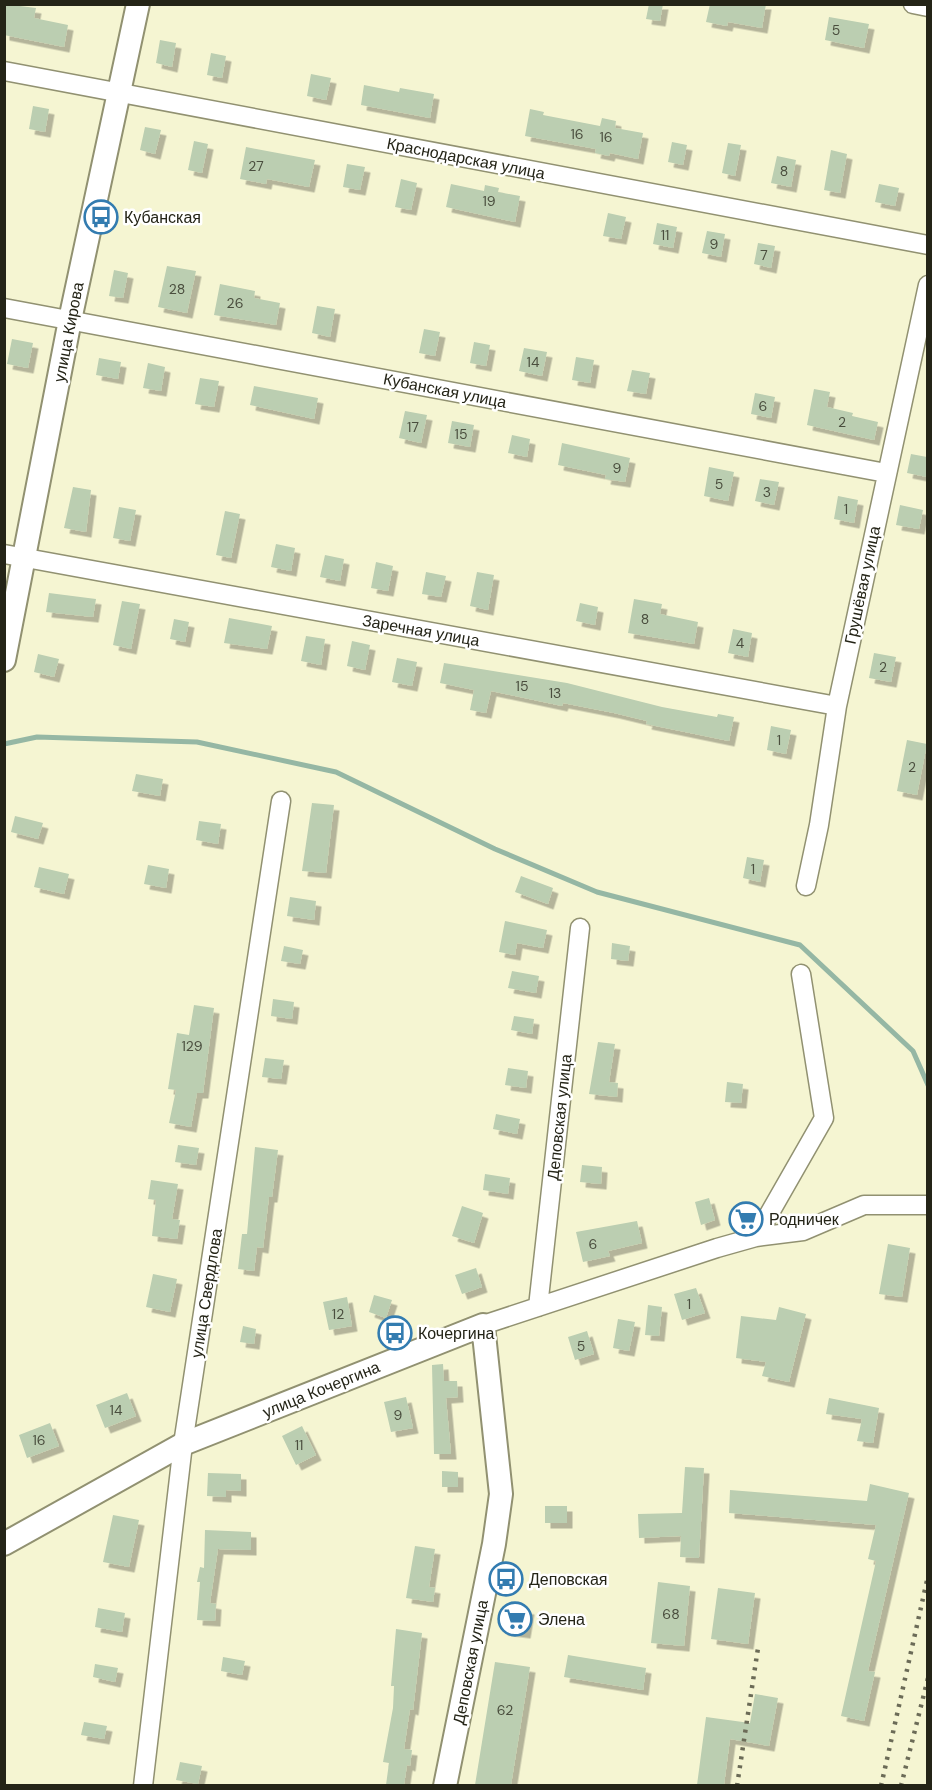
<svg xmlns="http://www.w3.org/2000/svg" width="932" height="1790" viewBox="0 0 932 1790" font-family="'DM Sans',sans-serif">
	<defs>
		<filter id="shadow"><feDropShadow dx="5.5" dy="5.5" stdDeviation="0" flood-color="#0004"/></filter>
	</defs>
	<rect width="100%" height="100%" fill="#f5f5d2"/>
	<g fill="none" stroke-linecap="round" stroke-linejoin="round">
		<path stroke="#95b7a4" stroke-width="5" d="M4,744L37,737L197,742L336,772L495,849L597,892L800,945L913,1051L928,1085"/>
	</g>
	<path fill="#bbceb1" filter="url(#shadow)" d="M4,4L36,8L34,18L68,25L64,47L4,35Z
		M649,4H663L660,21L646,19Z
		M710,4H766L762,28L728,22L727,26L706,22Z
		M829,17L869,24L864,48L825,40Z
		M160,40L176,43L172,67L156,63Z
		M211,53L226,56L222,78L207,75Z
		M311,74L331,78L326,100L307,96Z
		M364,85L399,92L400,88L434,94L430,118L361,105Z
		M33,106L49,109L45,132L29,129Z
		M530,109L544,112L543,115L600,126L602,118L616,121L615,128L643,133L638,159L610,153L609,156L595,153L596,149L525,136Z
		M145,127L161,130L155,154L140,150Z
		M194,141L208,144L202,173L188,170Z
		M672,142L687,145L683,165L668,162Z
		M728,143L741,145L735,176L722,173Z
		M246,147L315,160L309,187L267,179L266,184L240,179Z
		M831,150L847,154L840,193L824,190Z
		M777,156L796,160L791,187L771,183Z
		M347,164L365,167L360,190L343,187Z
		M401,179L417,183L411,210L395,207Z
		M451,184L484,191L485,185L499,188L498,192L520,196L515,222L446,207Z
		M879,184L899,188L895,206L875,202Z
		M608,213L626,217L621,239L603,236Z
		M657,223L677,227L673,248L653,244Z
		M707,231L725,234L721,257L702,253Z
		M758,243L775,246L771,268L754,264Z
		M167,266L196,271L187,313L158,307Z
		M114,270L128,273L123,298L109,296Z
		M220,284L255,291L254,298L280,303L276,325L214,315Z
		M317,306L335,309L330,337L312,333Z
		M424,329L440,332L435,356L419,353Z
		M12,339L33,343L28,368L7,364Z
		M474,342L490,345L486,366L470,363Z
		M524,348L547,352L542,376L519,371Z
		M576,357L594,360L590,383L572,380Z
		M99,358L121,362L118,379L96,375Z
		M148,363L165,367L161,391L143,388Z
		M632,370L650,373L646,394L627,391Z
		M200,378L219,381L214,407L195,404Z
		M254,386L318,398L314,419L250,405Z
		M814,389L830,392L827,407L853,413L852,416L878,422L874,440L807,425Z
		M755,393L775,397L771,418L751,414Z
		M405,411L427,415L421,443L399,438Z
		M452,421L474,425L470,447L448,443Z
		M512,435L530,439L527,457L508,453Z
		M562,443L630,458L625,482L605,479L606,475L558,465Z
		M911,454L927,457V477L907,473Z
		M709,467L734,472L728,501L704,496Z
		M760,479L779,482L774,505L755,501Z
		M73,487L91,490L86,532L64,528Z
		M838,496L858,500L854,523L834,519Z
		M900,505L923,510L919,529L896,525Z
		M119,507L136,510L130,541L113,538Z
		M225,511L240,514L231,558L216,555Z
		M276,544L295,548L291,571L271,567Z
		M325,555L344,559L340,581L320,577Z
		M376,562L393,566L388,591L371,588Z
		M426,572L446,576L441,597L422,594Z
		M477,572L494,575L488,610L470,606Z
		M49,593L96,599L93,617L46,612Z
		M634,599L662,604L660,614L698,622L694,644L628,633Z
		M122,601L140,604L131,649L113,645Z
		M580,603L598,607L595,625L576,621Z
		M229,618L272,626L267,649L224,643Z
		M174,619L189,622L185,642L170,639Z
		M733,629L752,633L748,657L728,653Z
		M306,636L325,639L321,665L301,661Z
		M352,641L370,645L365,670L347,666Z
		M874,653L896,657L891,682L869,678Z
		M38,654L59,659L54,677L34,672Z
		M397,658L417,662L412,686L392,682Z
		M444,663L567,683L662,707L717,717L718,714L734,717L729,741L646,724L647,721L614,713L563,703L562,706L491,691L486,713L470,710L474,690L440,683Z
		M771,726L791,730L786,754L767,750Z
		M907,740L927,744L917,795L897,791Z
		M136,774L163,779L160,796L132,791Z
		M312,803L334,805L326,873L302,871Z
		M15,816L43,823L38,839L11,832Z
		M199,821L221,824L218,844L196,840Z
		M747,857L764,860L760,882L743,878Z
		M148,865L169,869L166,888L144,884Z
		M39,867L69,874L64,894L34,887Z
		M521,876L553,888L548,904L515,892Z
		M290,897L316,901L314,920L287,916Z
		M505,921L547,930L543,948L517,943L515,955L499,952Z
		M612,943L630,946L628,961L611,959Z
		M284,946L303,950L300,964L281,961Z
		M512,971L539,976L536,993L508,988Z
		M273,999L294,1002L292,1019L271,1016Z
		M194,1005L214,1008L203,1093H197L191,1127L169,1123L176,1090L168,1089L177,1033L189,1035Z
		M514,1016L534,1019L532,1034L511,1030Z
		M598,1042L615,1044L609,1082L618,1083L617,1097L589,1094Z
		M265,1058L284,1060L281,1079L262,1077Z
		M508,1068L528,1071L526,1088L505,1085Z
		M727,1082L743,1084L741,1103L725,1102Z
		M496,1114L520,1119L517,1134L493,1129Z
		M178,1145L199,1148L196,1165L175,1162Z
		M255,1147L278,1150L272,1197H269L263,1248L257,1247L254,1271L238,1269L242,1234H247Z
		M582,1165L602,1167L601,1184L580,1182Z
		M485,1174L510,1178L508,1194L483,1190Z
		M151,1180L178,1184L172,1219L180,1220L177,1239L152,1236L156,1200L148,1199Z
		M709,1198L715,1220L701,1225L695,1202Z
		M462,1206L483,1213L474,1243L452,1236Z
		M637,1221L642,1243L608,1251L610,1256L583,1262L576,1232Z
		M888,1244L910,1248L902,1297L879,1294Z
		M476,1268L482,1287L462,1294L455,1275Z
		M153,1274L177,1279L170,1312L146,1307Z
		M696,1288L705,1313L682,1320L674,1294Z
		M374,1295L392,1300L386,1318L369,1312Z
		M347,1297L352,1326L329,1330L323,1302Z
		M648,1305L662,1307L659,1336L645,1335Z
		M779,1307L806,1314L789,1382L762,1376L766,1362L736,1358L741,1316L776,1320Z
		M618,1319L635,1322L629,1351L613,1348Z
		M243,1326L256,1329L254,1344L240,1342Z
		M587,1331L594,1354L575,1360L568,1337Z
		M443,1364L444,1381H457L458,1397L446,1398L451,1454H434L432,1365Z
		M127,1393L136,1416L105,1428L96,1405Z
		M406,1397L413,1428L391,1432L384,1402Z
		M829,1398L879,1408L873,1443L857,1441L862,1419L826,1414Z
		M50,1423L59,1446L27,1458L19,1435Z
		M302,1426L316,1455L296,1465L282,1436Z
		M685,1467L704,1468L699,1558L680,1557L681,1536L639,1538L638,1514L682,1513Z
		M442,1471L458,1472V1487H442Z
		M208,1473L241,1474V1491L226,1490V1497L207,1496Z
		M870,1484L909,1493L868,1671L875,1672L864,1721L841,1716L876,1561L868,1559L876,1525L729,1513L730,1490L867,1501Z
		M545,1506H567V1523H545Z
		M113,1515L139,1520L129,1567L103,1562Z
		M205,1530L251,1532V1550L218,1549L210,1603L216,1604L215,1621L197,1620L200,1582H197L200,1567L204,1568Z
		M415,1546L435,1549L429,1587L435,1588L433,1602L406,1598Z
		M658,1582L690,1586L684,1646L651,1643Z
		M718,1588L755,1593L748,1644L711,1639Z
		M505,1605L529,1609L525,1633L502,1630Z
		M98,1608L125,1613L122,1632L95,1627Z
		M396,1629L422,1633L413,1710L410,1709L404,1749L412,1750L410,1766L407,1765L404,1785H386L389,1763L383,1762L393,1708L394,1686H391Z
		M568,1655L646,1668L643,1690L564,1677Z
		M223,1657L245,1661L242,1675L221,1671Z
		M495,1662L530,1667L511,1785H475Z
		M95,1664L118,1668L115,1682L93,1677Z
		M755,1694L778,1698L769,1746L730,1739L724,1785H697L706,1717L750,1723Z
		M84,1722L107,1726L104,1739L81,1735Z
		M180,1762L202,1766L198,1784L176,1780Z"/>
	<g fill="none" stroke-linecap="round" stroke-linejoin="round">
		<g stroke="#919171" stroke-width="21">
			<path id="minor" d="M913,4L928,7
				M4,71L928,245
				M4,308L886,473
				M4,554L837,706
				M806,886L819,825L837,706L928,285
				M756,1237L824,1118L801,974
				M538,1307L580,928
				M483,1325L717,1248L756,1237L803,1231L864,1205H928
				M143,1786L183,1444L281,801"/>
		</g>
		<g stroke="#919171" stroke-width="26">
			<path id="tertiary" d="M4,660L70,320L138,4
				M4,1544L183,1444L483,1325L501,1494L494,1544L445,1786"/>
		</g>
		<use href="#minor" stroke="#fff" stroke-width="18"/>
		<use href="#tertiary" stroke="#fff" stroke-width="22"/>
		<path stroke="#6b6b57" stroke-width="4.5" stroke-dasharray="3 6" stroke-linecap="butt" d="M737,1786L758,1648
			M881,1786L928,1576
			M901,1786L928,1678"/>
	</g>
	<defs>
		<g id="bus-ring" transform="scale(1.725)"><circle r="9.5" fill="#fff" stroke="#337cb0" stroke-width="1.5"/><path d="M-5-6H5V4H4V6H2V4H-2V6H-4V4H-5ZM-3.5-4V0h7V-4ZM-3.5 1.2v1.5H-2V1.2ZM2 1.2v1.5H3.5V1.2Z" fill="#337cb0"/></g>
		<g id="supermarket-ring" transform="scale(1.725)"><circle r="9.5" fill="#fff" stroke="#337cb0" stroke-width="1.5"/><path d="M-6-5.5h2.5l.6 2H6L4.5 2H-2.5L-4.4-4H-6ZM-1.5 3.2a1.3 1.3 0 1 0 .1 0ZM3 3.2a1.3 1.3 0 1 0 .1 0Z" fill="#337cb0"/></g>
	</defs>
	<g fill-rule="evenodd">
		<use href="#bus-ring" x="101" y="217"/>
		<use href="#supermarket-ring" x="746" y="1219"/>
		<use href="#bus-ring" x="395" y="1333"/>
		<use href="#bus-ring" x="506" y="1579"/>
		<use href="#supermarket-ring" x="515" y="1619"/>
	</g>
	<g text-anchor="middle" stroke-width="5" stroke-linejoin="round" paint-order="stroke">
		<g font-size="14" fill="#4a4e3e">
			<text x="836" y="35">5</text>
			<text x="577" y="139">16</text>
			<text x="606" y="142">16</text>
			<text x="256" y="171">27</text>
			<text x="784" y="176">8</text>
			<text x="489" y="206">19</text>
			<text x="665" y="240">11</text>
			<text x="714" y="249">9</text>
			<text x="764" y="260">7</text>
			<text x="177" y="294">28</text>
			<text x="235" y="308">26</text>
			<text x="533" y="367">14</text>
			<text x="763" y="411">6</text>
			<text x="842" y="427">2</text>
			<text x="413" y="432">17</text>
			<text x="461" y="439">15</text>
			<text x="617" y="473">9</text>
			<text x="719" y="489">5</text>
			<text x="767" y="497">3</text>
			<text x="846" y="514">1</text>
			<text x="645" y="624">8</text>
			<text x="740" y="648">4</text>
			<text x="883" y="672">2</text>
			<text x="522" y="691">15</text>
			<text x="555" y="698">13</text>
			<text x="779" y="745">1</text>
			<text x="912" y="772">2</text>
			<text x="753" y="874">1</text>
			<text x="192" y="1051">129</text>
			<text x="593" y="1249">6</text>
			<text x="689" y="1309">1</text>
			<text x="338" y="1319">12</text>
			<text x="581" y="1351">5</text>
			<text x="116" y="1415">14</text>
			<text x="398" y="1420">9</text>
			<text x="39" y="1445">16</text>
			<text x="299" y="1450">11</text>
			<text x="671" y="1619">68</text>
			<text x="505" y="1715">62</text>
		</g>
		<g font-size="16" fill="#242417" stroke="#fff">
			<text transform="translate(466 158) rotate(11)" y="6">Краснодарская улица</text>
			<text transform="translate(68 332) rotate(-79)" y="6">улица Кирова</text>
			<text transform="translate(445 390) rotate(11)" y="6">Кубанская улица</text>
			<text transform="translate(862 585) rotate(-78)" y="6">Грушёвая улица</text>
			<text transform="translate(421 630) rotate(10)" y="6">Заречная улица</text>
			<text transform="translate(559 1117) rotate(-84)" y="6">Деповская улица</text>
			<text transform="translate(206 1293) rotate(-81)" y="6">улица Свердлова</text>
			<text transform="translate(321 1389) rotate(-22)" y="6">улица Кочергина</text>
			<text transform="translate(470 1662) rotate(-79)" y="6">Деповская улица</text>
		</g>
		<g font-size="16" fill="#242417" stroke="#fff" text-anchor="start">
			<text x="124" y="223">Кубанская</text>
			<text x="769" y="1225">Родничек</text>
			<text x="418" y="1339">Кочергина</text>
			<text x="529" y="1585">Деповская</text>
			<text x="538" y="1625">Элена</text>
		</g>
	</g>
	<rect width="932" height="1790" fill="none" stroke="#242417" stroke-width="12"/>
</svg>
